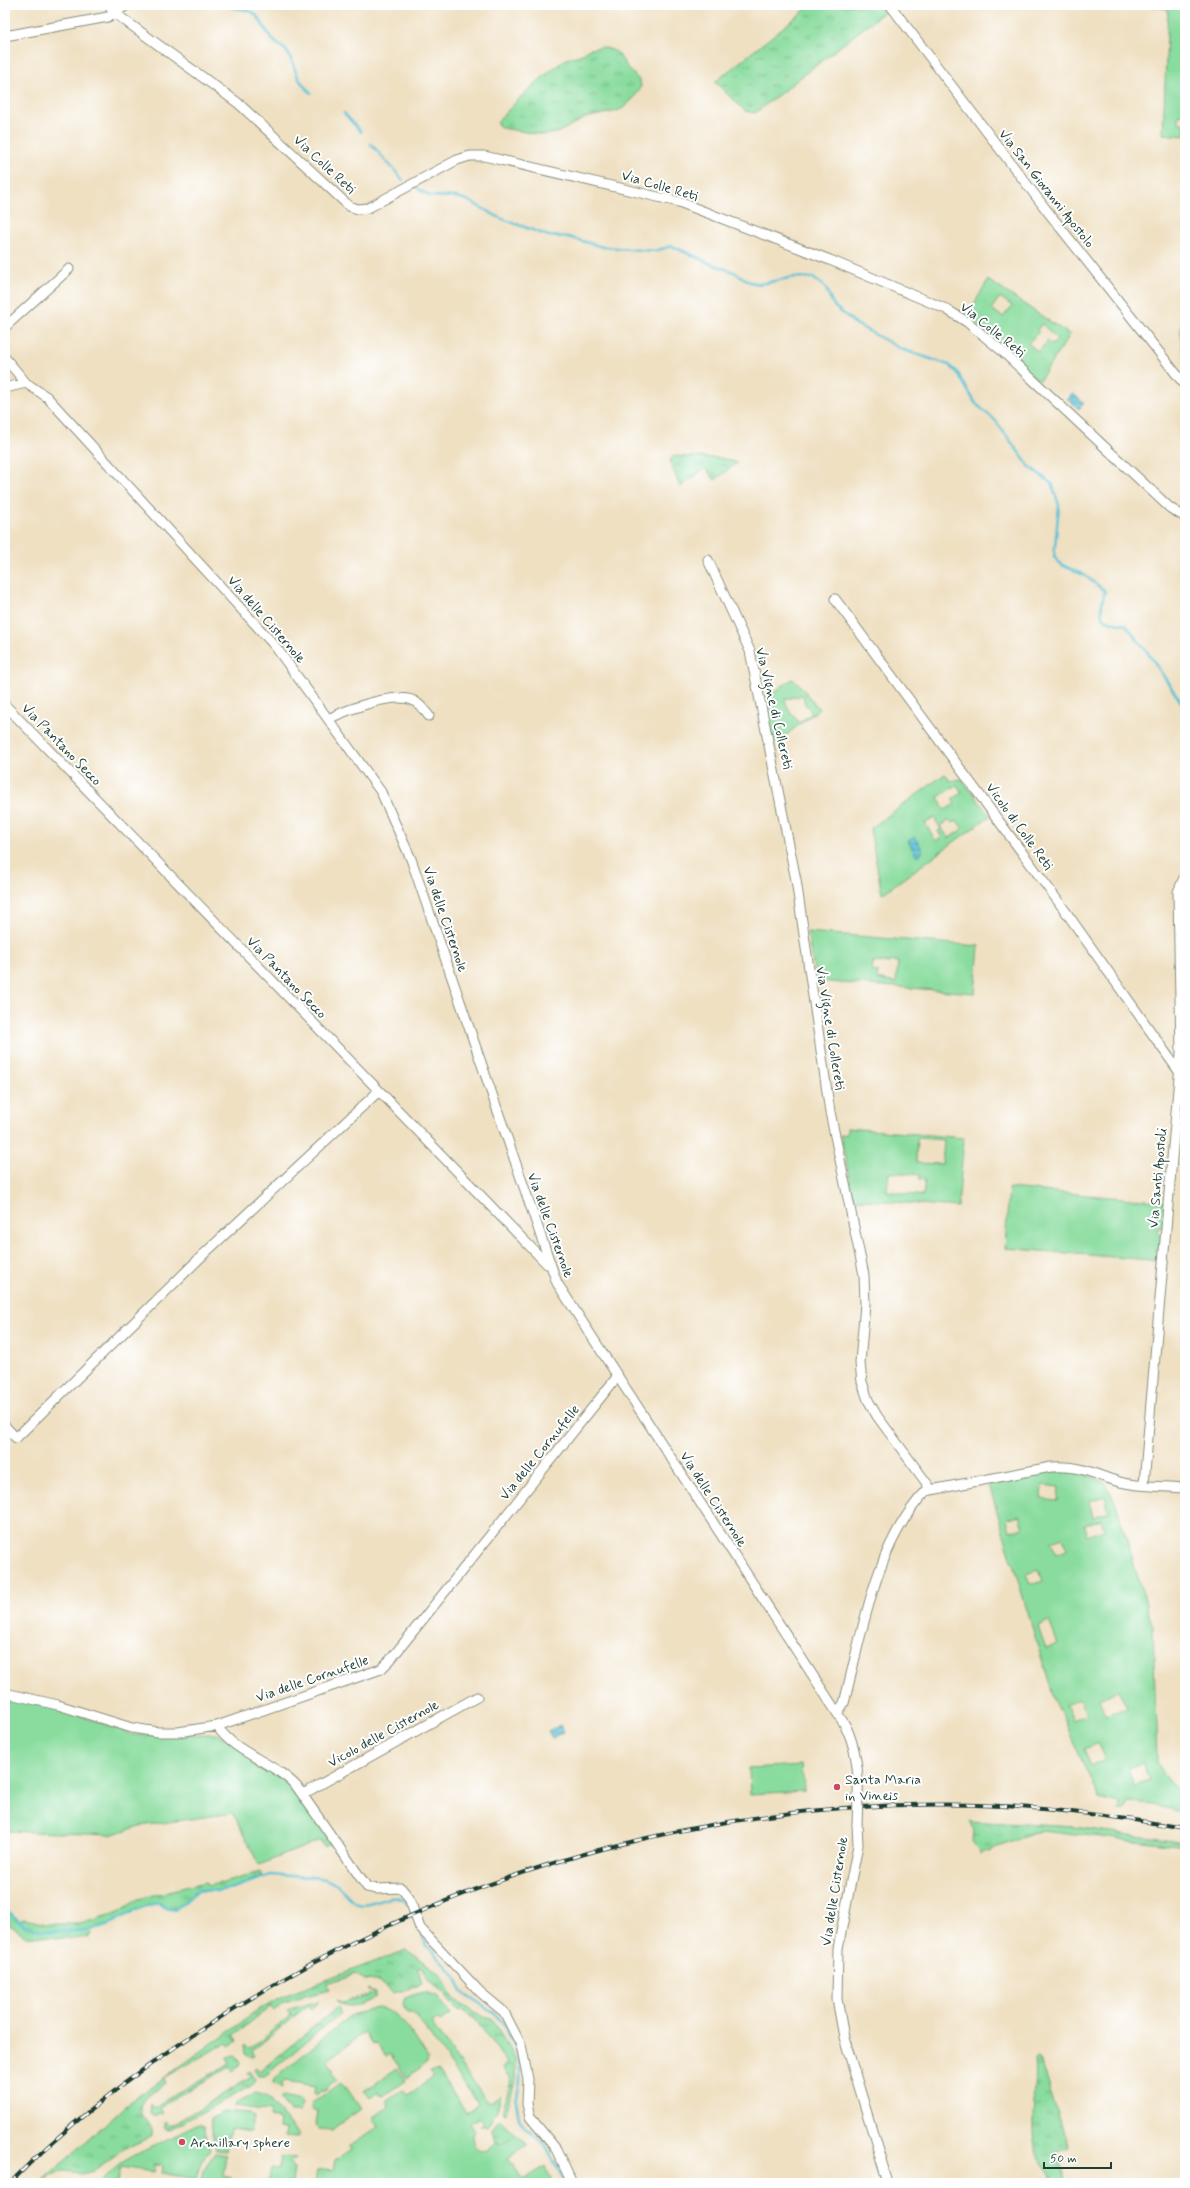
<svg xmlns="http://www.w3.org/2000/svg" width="1190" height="2188" viewBox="0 0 1190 2188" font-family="Mynerve,sans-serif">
	<defs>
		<pattern id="grass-tufts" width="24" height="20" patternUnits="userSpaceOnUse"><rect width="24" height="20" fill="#89dc9e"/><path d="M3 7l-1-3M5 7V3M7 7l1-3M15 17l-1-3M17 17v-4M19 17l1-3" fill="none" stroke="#6fb482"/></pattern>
		<pattern id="water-rules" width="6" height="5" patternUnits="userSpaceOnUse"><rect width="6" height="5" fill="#5ac1d6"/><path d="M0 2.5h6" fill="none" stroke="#4a9eae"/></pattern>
	</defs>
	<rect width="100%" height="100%" fill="#fff"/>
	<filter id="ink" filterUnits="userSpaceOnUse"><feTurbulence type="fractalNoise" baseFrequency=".025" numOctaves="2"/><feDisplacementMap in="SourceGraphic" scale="8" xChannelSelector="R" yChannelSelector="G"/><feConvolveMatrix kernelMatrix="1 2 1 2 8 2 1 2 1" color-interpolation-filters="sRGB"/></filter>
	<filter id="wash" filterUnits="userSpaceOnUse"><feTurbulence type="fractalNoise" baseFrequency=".012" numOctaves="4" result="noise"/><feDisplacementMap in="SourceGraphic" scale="16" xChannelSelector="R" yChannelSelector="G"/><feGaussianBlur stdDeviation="0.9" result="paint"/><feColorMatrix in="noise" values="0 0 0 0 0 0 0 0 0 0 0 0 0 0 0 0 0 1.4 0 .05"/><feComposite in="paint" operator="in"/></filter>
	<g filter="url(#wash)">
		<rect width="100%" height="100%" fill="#efe0c2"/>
		<path fill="url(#grass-tufts)" stroke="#548c69" d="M811,5H886L888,9L755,113L745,111L715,82Z
			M603,47L617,52L627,67L640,81L641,87L633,99L623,108L617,111L585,118L557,133L543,135L502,128L498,125V121C518,99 540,77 565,60C573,55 583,57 589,49Z
			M673,456L721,458L737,463L715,480L705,468L680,487L670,462Z
			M969,1821L1075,1827L1185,1843V1847L1042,1830L981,1854L973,1842L974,1829Z
			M260,1872L262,1876L233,1888L217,1891H197L178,1908H167L159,1903C134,1906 116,1927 91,1929L90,1936L76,1939L26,1936L5,1922V1909L18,1921L25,1919L45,1924H80L119,1912L138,1899L205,1882L208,1886Z
			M406,1950L441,1974L453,1999L479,2014L493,2020L515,2058V2080L506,2114L502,2112L511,2080L502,2068L507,2063L475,2019L460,2010L458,2011L444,1993L426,1978L423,1967L418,1968L422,1984L417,1987L392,1993L378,1981L365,1980L355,1974L327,1983L329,1990L283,2002L274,2011L270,2007L233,2036L237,2041L229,2046L227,2042L164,2078L166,2083C155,2090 129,2103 145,2120C150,2125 153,2128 152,2136L124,2149L93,2171L85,2173L63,2171L44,2180L126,2105L263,2007L281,1997Z
			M368,1989L376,1992V1997C365,2003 347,2012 337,2000L345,2003L351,1999L354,2000L356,1997L358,1999L360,1996L363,1998L364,1995L367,1997L369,1993L372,1995L374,1992Z
			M319,2001L311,2009L308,2005L252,2051L255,2056L252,2057L246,2055L245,2046L246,2045L250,2049L291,2015L287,2010Z
			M339,2006L340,2013L338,2015L265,2076H258L254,2069L256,2067L260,2071Z
			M234,2056L239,2060L240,2064L233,2071L230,2066L160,2107L163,2112L154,2116L150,2113L151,2103L154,2107L230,2063L227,2058Z
			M1039,2058L1069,2148L1058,2152L1067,2183H1055C1049,2173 1038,2160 1035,2148C1029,2119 1038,2089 1035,2059Z
			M249,2071L255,2080L251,2086L170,2129L165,2128L164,2122L166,2121L170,2126L250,2078L247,2073Z
			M499,2119L515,2134L502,2144L495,2142L492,2130Z"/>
		<path fill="#89dc9e" stroke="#548c69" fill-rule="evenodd" d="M1144,5H1185V115L1179,114L1178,122L1185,124V136L1163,134L1168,9Z
			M988,280L1070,335L1039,381L967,316ZM1000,297L1012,306L1003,317L991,309ZM1042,324L1057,339L1052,345L1048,341L1038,352L1028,343L1039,332L1037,330Z
			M1185,308V360C1179,344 1180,325 1185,308Z
			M792,679L798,683L819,709L775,744L771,738L763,700ZM803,695L805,704L812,713L799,723L787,707L785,699Z
			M945,774L950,781L962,779L990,816L882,894L870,829ZM957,785L962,793L952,799L955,804L945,810L938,797ZM934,818L941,829L938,831L942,838L936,841L925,823ZM949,820L952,823L957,821L963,829L949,838L940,826Z
			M807,932L979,946L975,993L816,981ZM890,961L898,962L896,983L877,979L878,972H872L873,962L890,963Z
			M847,1128L964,1138L958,1207L854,1199L840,1135L847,1134ZM917,1138L944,1140L942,1164L916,1163ZM889,1172L920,1175L919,1179L925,1180L923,1196L887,1191Z
			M1009,1188L1166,1202L1164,1227L1159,1228L1158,1234L1163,1236L1161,1261L1005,1248Z
			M1062,1471L1079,1472L1105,1482L1116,1504L1153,1627L1157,1762L1165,1776L1185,1799V1813L1154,1805L1128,1803L1125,1811H1119L1120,1803L1099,1798L1054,1699L989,1485L1047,1472ZM1042,1485L1059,1487L1058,1500L1041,1498ZM1105,1496L1109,1512L1093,1517L1089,1501ZM1019,1516L1023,1527L1010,1531L1007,1520ZM1101,1519L1105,1530L1087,1536L1083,1525ZM1063,1538L1067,1550L1056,1554L1051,1542ZM1039,1570L1043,1581L1030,1585L1026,1574ZM1049,1621L1058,1644L1046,1649L1038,1626ZM1119,1690L1127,1707L1106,1716L1099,1699ZM1080,1699L1086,1715L1072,1721L1065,1705ZM1098,1743L1106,1759L1091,1766L1084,1749ZM1143,1762L1149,1781L1134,1786L1128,1767Z
			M5,1698L56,1707L134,1735L216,1734L229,1740L292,1783L334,1842L324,1847L321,1840L259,1865L233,1813L140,1826L110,1835L8,1831L5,1820Z
			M802,1765L804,1791L750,1794L749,1768Z
			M424,1992L437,1996L451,2014L440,2022L438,2019L432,2024L488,2103L501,2095L497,2111L487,2127L480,2125L484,2123L480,2117L470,2123L475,2131L472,2136C472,2146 478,2152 488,2150L495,2142L502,2144L515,2134L527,2144L508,2158L523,2180L546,2166L552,2183H315L317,2170L323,2169L333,2170L335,2161L351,2150L349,2146L378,2126L373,2119L389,2107L387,2100L402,2090L408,2095L434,2077L430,2072L437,2071L440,2074L466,2113L478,2103L414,2013H407C403,2007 402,2004 405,1998Z
			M377,2008C402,2011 414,2038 428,2058L426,2063L407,2078L390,2054L386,2057L376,2043L373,2044L365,2032L327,2060L335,2071L333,2073L337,2080L330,2084L327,2089L320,2091L317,2095L314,2093L315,2086L286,2081L283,2083L282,2088L273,2083V2080L351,2015Z
			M397,2068L406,2080L383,2096L379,2091L370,2098L365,2091Z
			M340,2083L344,2088L346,2087L361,2109L331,2130L319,2129L315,2125L317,2111L311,2109L312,2103Z
			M256,2093L266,2096L298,2134V2138L285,2137L286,2129L279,2128L280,2120L269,2118L270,2111L235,2106V2104Z
			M283,2096L301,2100L303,2103L300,2112H290L280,2098Z
			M225,2111L250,2113L254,2117L251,2132L230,2129L226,2151L216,2150L210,2119Z
			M199,2124L204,2126L210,2150L201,2161L196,2179L161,2173L162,2165L154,2164L153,2172L120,2167L117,2183H99L121,2163L137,2154Z
			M215,2153L226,2155L223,2176L232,2178L231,2183H203V2180H201L203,2170Z
			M281,2156L295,2158L289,2162L294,2169L292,2183H268L271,2168L279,2169Z"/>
		<path fill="url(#water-rules)" stroke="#3c7f85" d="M1072,393L1084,403L1079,409L1067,399Z
			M915,837L923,851L920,855H916L908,841Z
			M560,1725L564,1732L552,1738L548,1731Z"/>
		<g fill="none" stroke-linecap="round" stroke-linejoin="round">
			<path stroke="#5ac1d6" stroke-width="2.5" d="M226,5C234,11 246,6 255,14C263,22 266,33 274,41C279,46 284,47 288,53C298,72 293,76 311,93
				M344,113L361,132
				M371,144L403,180
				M418,189L430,196L456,197L467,200L500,218L549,236L568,237L603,247L655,251L672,246L709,263L734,272L750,282L760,284L794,277L813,278L825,287L834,306L856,324L901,349L949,365L957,372L976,404L995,420L1029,466L1052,484L1059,505L1054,557L1062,565L1084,575L1105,591C1098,617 1099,621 1126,625L1148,653L1185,708
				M5,1909C13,1914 18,1922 26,1926C44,1935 94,1932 111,1923C128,1915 141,1905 159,1903C177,1921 187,1895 199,1890L217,1891L233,1888L270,1875L312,1877L325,1879L337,1885L352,1900L361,1905C375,1906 395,1889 407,1904
				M420,1933L428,1947L455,1975L462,1992L493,2012L503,2023L517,2051L520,2068V2081L516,2101L519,2119L525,2127L545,2145L565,2183"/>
		</g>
	</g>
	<g filter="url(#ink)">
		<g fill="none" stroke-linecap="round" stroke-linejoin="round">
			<g stroke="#878e7b" stroke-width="11">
				<path id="minor" d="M109,5L116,14L238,103L349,206L358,209L368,208L457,160L470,156H484L679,202L830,260L946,309L967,322L1001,350L1170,508L1185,517
					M890,5L1048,212L1185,385
					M5,36L108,17L127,5
					M5,327L69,269
					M5,358L26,383
					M5,388L26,383L47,397L275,646L381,792L411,859L557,1283L845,1725C856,1747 859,1772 858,1797
					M708,560L750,651L796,880L830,1112L864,1275L865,1304L860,1363L862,1382L868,1400L877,1416L931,1489
					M835,599L1066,912L1180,1073
					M5,705L547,1264
					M328,719C347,710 394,691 414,701C420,704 425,711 429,716
					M5,1426L16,1438L205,1253L379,1091
					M1144,1484L1181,1054L1178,892L1185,875
					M5,1693L58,1705L132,1728L158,1732H178L217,1726L381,1669L391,1659L617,1377
					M838,1712L844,1703C862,1634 875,1544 926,1491L1051,1467C1083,1465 1091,1474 1120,1482C1137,1487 1166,1486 1185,1488
					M217,1726C235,1754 275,1762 297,1787L367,1887L377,1889L401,1888L409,1898L420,1928L480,1992L504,2012L521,2045L528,2079L527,2104L530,2117L556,2149L572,2183
					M303,1794L477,1697
					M857,1824L858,1845L838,1948L837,1999L844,2037L888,2183"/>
			</g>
			<use href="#minor" stroke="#fff" stroke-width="9"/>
			<g stroke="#1f3d34" stroke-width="4">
				<path id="rail" d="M10,2183C73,2118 155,2058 232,2010C460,1867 731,1793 1001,1806C1062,1809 1124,1818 1185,1828"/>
			</g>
			<use href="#rail" stroke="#fff" stroke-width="2.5" stroke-dasharray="8" stroke-linecap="butt"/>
			<g stroke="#878e7b" stroke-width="11" stroke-linecap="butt">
				<path id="minor-bridge" d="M857,1824L858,1797"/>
			</g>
			<use href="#minor-bridge" stroke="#fff" stroke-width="9"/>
		</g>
	</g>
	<g fill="#d1495b" stroke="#fff" stroke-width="1.5">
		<circle cx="837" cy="1787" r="4"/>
		<circle cx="182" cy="2142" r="4"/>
	</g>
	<g text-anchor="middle" stroke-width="4" stroke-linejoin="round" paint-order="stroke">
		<g font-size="14" fill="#1f3d34" stroke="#fff">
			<text transform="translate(325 164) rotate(43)" y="5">Via Colle Reti</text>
			<text transform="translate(660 185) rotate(16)" y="5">Via Colle Reti</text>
			<text transform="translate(1047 188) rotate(52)" y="5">Via San Giovanni Apostolo</text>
			<text transform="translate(993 329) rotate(39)" y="5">Via Colle Reti</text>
			<text transform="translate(267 619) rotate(49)" y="5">Via delle Cisternole</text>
			<text transform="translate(775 708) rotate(77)" y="5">Via Vigne di Collereti</text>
			<text transform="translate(62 744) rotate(46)" y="5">Via Pantano Secco</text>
			<text transform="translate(1020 826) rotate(54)" y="5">Vicolo di Colle Reti</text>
			<text transform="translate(446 919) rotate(71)" y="5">Via delle Cisternole</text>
			<text transform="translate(287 977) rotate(46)" y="5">Via Pantano Secco</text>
			<text transform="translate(831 1028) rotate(81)" y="5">Via Vigne di Collereti</text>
			<text transform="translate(1157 1178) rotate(-85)" y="5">Via Santi Apostoli</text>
			<text transform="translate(551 1225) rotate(70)" y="5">Via delle Cisternole</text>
			<text transform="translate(539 1452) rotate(-51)" y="5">Via delle Cornufelle</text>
			<text transform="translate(714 1499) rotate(57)" y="5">Via delle Cisternole</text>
			<text transform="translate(312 1678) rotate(-19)" y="5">Via delle Cornufelle</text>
			<text transform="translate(383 1733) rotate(-29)" y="5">Vicolo delle Cisternole</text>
			<text transform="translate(834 1891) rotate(-81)" y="5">Via delle Cisternole</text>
		</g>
		<g font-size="14" fill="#1f3d34" stroke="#fff" text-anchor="start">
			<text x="845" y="1784">Santa Maria<tspan x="845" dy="16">in Vineis</tspan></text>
			<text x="190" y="2147">Armillary sphere</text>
		</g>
	</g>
	<rect width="1190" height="2188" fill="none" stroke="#fff" stroke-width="20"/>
	<path d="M1044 2162v6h67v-6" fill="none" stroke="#1f3d34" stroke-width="2"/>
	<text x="1050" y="2162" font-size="12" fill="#1f3d34" stroke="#ffffff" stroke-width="3" paint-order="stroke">50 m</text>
</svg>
